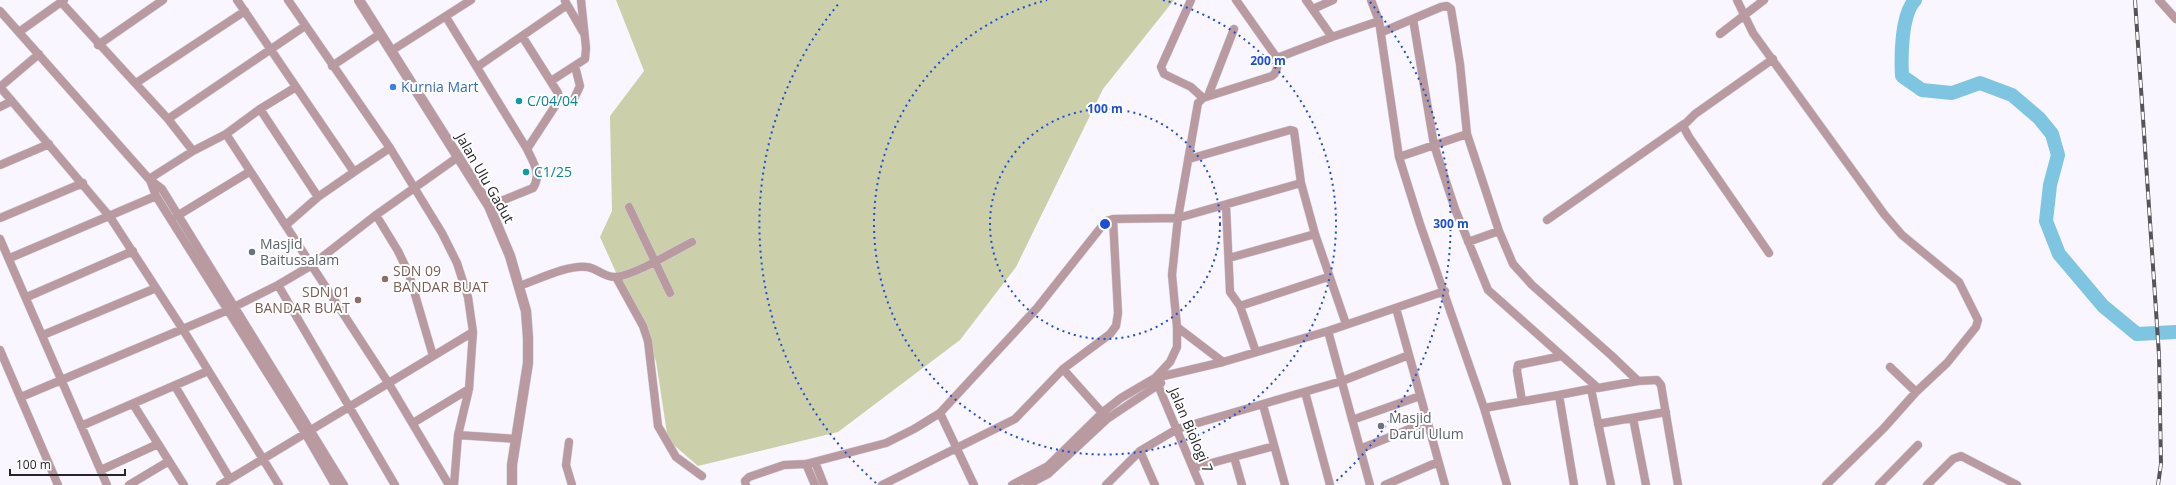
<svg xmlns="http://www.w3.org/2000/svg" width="2176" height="485" viewBox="0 0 2176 485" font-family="'Open Sans',sans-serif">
	<rect width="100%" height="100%" fill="#f9f6ff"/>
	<path fill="#cbcfaa" d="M616,0H1174L1103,89L1016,267L960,340L838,432L698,466L668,440L656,361L600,237L612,211L610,116L644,71Z"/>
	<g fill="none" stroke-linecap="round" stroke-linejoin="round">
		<path stroke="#7dc5e0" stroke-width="14" d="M1915,0C1901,15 1901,56 1902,76L1922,90L1952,93L1980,83L2012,95L2039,118L2052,134L2058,155L2050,185L2046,221L2059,254L2103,306L2137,334L2176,332"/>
		<g stroke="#d3d0d8" stroke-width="9">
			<path id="minor" d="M237,0L354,172L390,148
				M1191,0L1161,67L1164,74L1191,87L1203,98
				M1306,0L1332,37L1379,21L1371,0
				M1737,0L1753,33L1884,214L1902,235L1959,282L1978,320L1976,327L1947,363L1916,392L1884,428L1826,485
				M2159,0L2176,19
				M565,1L583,32
				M61,2L168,119L193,151L226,134L260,109L296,87
				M1313,9L1333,0
				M0,11L149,179L162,189L344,485
				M446,17L527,149
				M1413,19L1434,145L1455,209L1488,290L1598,388L1638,381L1657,380L1661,385L1678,485
				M1379,21L1399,157L1420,224L1484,408L1507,485
				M19,32L64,0
				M1382,32L1441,7L1447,6L1451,9L1460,64L1467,134L1499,231L1513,264L1532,285L1612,356L1638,381
				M1720,34L1764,0
				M98,45L163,0
				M391,51L471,0
				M1277,58L1332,37
				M332,66L380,34
				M477,67L567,5
				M551,81L585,59L586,48L581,0
				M136,83L245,11
				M0,87L110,217L182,328L279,485
				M0,87L39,54
				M1208,96L1234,29
				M573,101L580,86L575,66
				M0,107L12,101
				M260,109L318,197
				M168,119L305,26
				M226,134L389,384L449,485
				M1399,157L1467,134
				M1189,159L1290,130L1294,131L1301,183L1315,234L1346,324
				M0,165L49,144
				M149,179L193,151
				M150,180L156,196L305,433L335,485
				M1226,205L1230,292L1240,306L1328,277
				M489,206L533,188C542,174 533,162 527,149L559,100L558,93L522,36
				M629,207L670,293
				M376,215L398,251L409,274L433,356
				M177,216L249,172
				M0,218L83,183
				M1547,220L1684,124
				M286,225L318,197L354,172
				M0,239L107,485
				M1468,242L1499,231
				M1769,253L1689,137L1683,126L1695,114L1773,59
				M10,258L156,196
				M1229,258L1315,234
				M616,277L643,326L648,341L658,426L676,457L702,476
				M278,285L395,485
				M519,286C537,280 569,264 587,267C597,268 605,278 616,277C637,274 672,252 692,242
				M27,297L133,251
				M1240,306L1256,352
				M1396,308L1445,485
				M1177,327L1223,362
				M1328,331L1370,485
				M43,335L156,288
				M0,350L58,485
				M1890,367L1916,392
				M1063,369L1105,416
				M175,386L230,479
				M1591,389L1611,485
				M1305,392L1330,485
				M1559,395L1595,388
				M21,397L228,310L278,285L312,265L376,215L458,157
				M1522,401L1517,371L1518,365L1562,356
				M133,404L184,485
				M1263,405L1285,485
				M1484,408L1559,395L1574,485
				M940,413L974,485
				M1633,418L1646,485
				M1352,420L1420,396
				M413,423L469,389
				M1598,424L1666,412
				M81,426L208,371
				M458,435L516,439
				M569,442L566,465L572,485
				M1360,449L1427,422
				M1140,451L1155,485
				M1234,457L1242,485
				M815,462L824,485
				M806,464L815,485
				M1193,468L1274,446
				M101,470L158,444
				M129,485L169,461
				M220,485L473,332L468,297L457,263L442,233L390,148L288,0
				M454,485L458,435L469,389L473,332
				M746,485L745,481L749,477L784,465L806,464L886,443L914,429L940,413L1037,308L1106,221L1113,219L1178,218L1301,183
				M882,485L1015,419L1063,369L1110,334L1116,326L1118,313L1113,219
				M1012,485L1048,466L1103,412L1121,398L1155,378L1223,362L1328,331L1445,291
				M1027,485L1048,474L1107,419L1161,383
				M1106,485L1140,451L1177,429L1342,381L1409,355
				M1200,485L1155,378L1170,362L1177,347V327L1172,275L1178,218L1198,103L1203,98L1272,76C1278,72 1278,65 1277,58L1236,0
				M1385,485L1438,462
				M1879,485L1918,445
				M1927,485L1953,459L1961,456L2017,485"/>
		</g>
		<g stroke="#d3d0d8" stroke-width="11">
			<path id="tertiary" d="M359,0L489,206L510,256L526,311L528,338V363L512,465V485"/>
		</g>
		<use href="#minor" stroke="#b99aa0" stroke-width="8"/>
		<use href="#tertiary" stroke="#b99aa0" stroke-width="10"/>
		<g stroke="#565459" stroke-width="4">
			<path id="rail" d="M2135,0L2159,355L2161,464L2158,485"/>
		</g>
		<use href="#rail" stroke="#fff" stroke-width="2.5" stroke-dasharray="8" stroke-linecap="butt"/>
	</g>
	<g fill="none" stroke="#1d4ed8" stroke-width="2" stroke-dasharray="2 4">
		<circle cx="1105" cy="224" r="115"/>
		<path d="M1163 0A231 231 0 1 1 1047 0"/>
		<path d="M876 483A346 346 0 0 1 840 2M1370 2A346 346 0 0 1 1334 483"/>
	</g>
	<circle fill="#3f7fe0" stroke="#fff" stroke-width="1.5" cx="393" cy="87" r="4"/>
	<g fill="#0f9aa8" stroke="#fff" stroke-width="1.5">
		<circle cx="519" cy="101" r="4"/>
		<circle cx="526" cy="172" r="4"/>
	</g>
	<g fill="#6b7280" stroke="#fff" stroke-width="1.5">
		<circle cx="252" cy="252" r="4"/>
		<circle cx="1381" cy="426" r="4"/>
	</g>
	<g fill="#8d6e63" stroke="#fff" stroke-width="1.5">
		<circle cx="385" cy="279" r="4"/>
		<circle cx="358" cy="300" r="4"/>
	</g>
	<g text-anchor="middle" stroke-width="4" stroke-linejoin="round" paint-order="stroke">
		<g font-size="14" fill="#366cbe" stroke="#fff" text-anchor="start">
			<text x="401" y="92">Kurnia Mart</text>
		</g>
		<g font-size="14" fill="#0d838f" stroke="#fff" text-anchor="start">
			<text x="527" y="106">C/04/04</text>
			<text x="534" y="177">C1/25</text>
		</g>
		<g font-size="14" fill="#262528" stroke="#fff">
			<text transform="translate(485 178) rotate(60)" y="5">Jalan Ulu Gadut</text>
			<text transform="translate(1191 430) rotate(67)" y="5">Jalan Biologi 7</text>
		</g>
		<g font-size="14" fill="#5b616d" stroke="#fff" text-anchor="start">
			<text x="260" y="249">Masjid<tspan x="260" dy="16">Baitussalam</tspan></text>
			<text x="1389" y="423">Masjid<tspan x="1389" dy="16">Darul Ulum</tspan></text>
		</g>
		<g font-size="14" fill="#785e54" stroke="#fff" text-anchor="start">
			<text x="393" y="276">SDN 09<tspan x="393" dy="16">BANDAR BUAT</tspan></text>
			<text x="350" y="297" text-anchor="end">SDN 01<tspan x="350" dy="16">BANDAR BUAT</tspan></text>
		</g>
	</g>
	<circle cx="1105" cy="224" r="6" fill="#1d4ed8" stroke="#fff" stroke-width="2"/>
	<g font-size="12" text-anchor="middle" font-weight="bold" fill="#1d4ed8" stroke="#fff" stroke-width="4" stroke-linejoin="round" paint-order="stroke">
		<text x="1268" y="65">200 m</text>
		<text x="1105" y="113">100 m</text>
		<text x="1451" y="228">300 m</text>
	</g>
	<path d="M10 469v6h115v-6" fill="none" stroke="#262528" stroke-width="2"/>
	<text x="16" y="469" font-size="12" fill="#262528" stroke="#ffffff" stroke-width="3" paint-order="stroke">100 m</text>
</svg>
